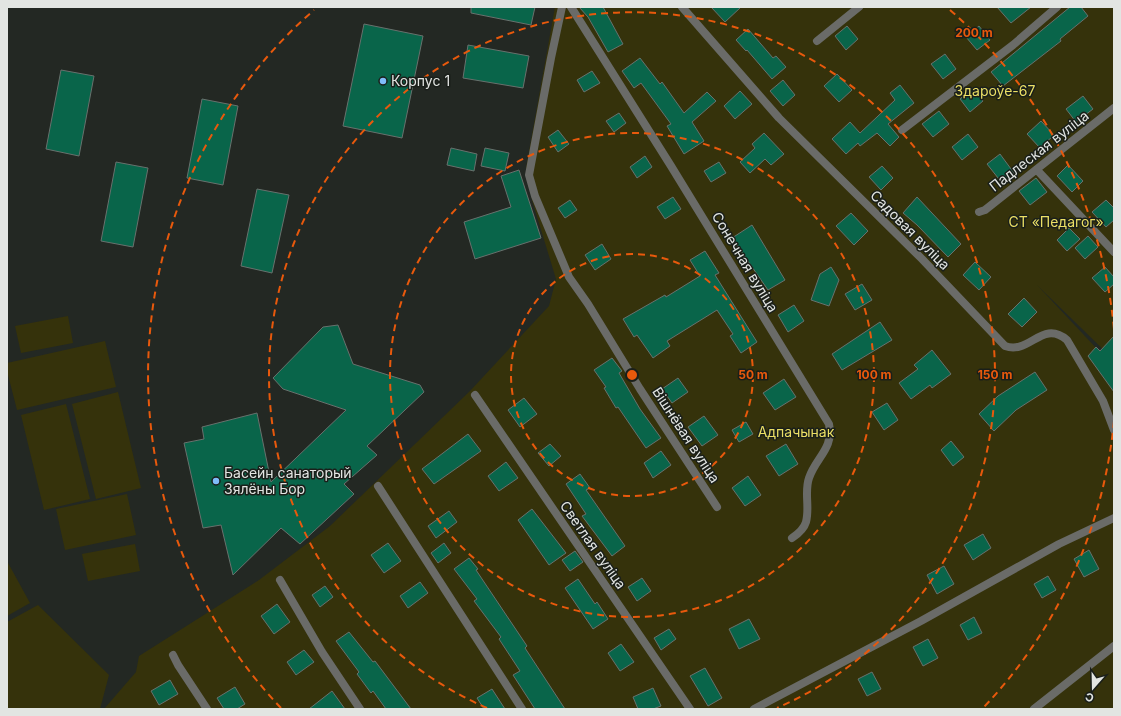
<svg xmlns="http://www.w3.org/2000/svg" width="1121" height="716" viewBox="0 0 1121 716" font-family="Inter,sans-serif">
	<rect width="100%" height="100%" fill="#232823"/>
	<path fill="#35320b" d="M555,7H1114V360L1037,285L1114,367V709H104L136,672L139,656L259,580L330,526L470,391L549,306L556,279L532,200L526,168Z
		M68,316L73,343L21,353L15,326Z
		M105,341L116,387L17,410L7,371V363Z
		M118,392L141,488L96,499L72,404Z
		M66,404L90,499L44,510L21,415Z
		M127,494L136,535L65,550L56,509Z
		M135,544L140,571L88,581L82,554Z
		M7,561L30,603L7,616Z
		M38,605L109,675L100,709H7V622Z"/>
	<path fill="#09654a" stroke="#68716d" d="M471,7H535L531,25L471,13Z
		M579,7H603L623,44L608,52L588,17Z
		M711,7H741L725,22Z
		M997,7H1031L1011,23Z
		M1070,7H1081L1088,16L1060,39L1061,41L1003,86L991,72Z
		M364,24L423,36L402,138L343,126Z
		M847,26L858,39L846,50L835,36Z
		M979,26L990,40L977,50L966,37Z
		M748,29L773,58L776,56L786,67L772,79L747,50L746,51L736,40Z
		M468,45L529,56L523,88L463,78Z
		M945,54L956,69L943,79L931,64Z
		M640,58L660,84L662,82L684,113L707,92L716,101L692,122L704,141L684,154L667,126L671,124L641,83L634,88L622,71Z
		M61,70L94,76L79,156L46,149Z
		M592,71L600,83L584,92L577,80Z
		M837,74L852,90L839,102L824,86Z
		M783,80L795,95L783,106L770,91Z
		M900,85L914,103L888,124L899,137L890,146L877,133L860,146L858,143L846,154L832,139L850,122L860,133L895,100L890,93Z
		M973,88L983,101L970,112L960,99Z
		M740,91L752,104L735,119L724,106Z
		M1083,96L1093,109L1076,122L1066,109Z
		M202,99L238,106L223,185L187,178Z
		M939,111L949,124L933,137L922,124Z
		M619,113L626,123L614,132L606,121Z
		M1041,121L1054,135L1040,148L1027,134Z
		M558,130L569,144L558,152L548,137Z
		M764,133L784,154L771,165L765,159L750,173L740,162L755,148L752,144Z
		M968,134L978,147L962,160L952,147Z
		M451,148L477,154L474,171L447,165Z
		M485,148L509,153L505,171L481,166Z
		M1000,154L1014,173L1002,183L987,164Z
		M645,156L652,167L637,178L630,167Z
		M116,162L148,168L133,247L101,241Z
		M719,162L726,173L711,182L704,171Z
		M1068,165L1083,181L1072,192L1057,176Z
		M882,166L893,178L881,190L869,177Z
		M519,170L541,238L475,259L464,222L511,207L501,176Z
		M1036,178L1047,192L1030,205L1019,191Z
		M257,189L289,195L272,273L241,266Z
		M673,197L681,209L665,219L657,207Z
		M917,197L961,244L948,257L917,225L903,213Z
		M570,200L577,210L565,218L558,208Z
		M1106,200L1114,208V220L1106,227L1092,212Z
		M851,213L868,231L854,245L836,226Z
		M752,225L785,280L768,290L732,238Z
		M1069,228L1080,239L1067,251L1057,240Z
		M1088,236L1098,247L1085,259L1075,248Z
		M602,244L611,259L595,270L585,255Z
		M705,251L719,273L715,275L757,342L741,353L730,336L733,334L717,310L667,341L670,346L653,358L637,335L634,337L623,319L665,295L666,297L700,276L690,260Z
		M975,262L991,277L979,290L963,275Z
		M831,267L839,280L829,306L811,300L820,274Z
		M1105,267L1114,277V284L1105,292L1092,278Z
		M862,284L872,300L855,310L845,294Z
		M1024,298L1037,312L1022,327L1008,314Z
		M794,305L804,321L788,332L778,315Z
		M880,322L892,340L842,370L832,354Z
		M338,325L353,364L420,385L424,392L367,446L377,455L344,484L354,494L300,544L281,528L233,575L221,525L203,528L184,443L204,439L202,427L257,413L271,482L346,410L283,389L273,378L323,327Z
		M1114,336V392L1088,356L1096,347L1100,351Z
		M932,350L951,374L932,388L930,385L911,399L899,383L918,369L914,365Z
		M612,358L622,371L619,373L640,409L661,438L646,448L618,407L616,408L604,388L606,387L594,370Z
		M1035,372L1047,390L1016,410L994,431L979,414L998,396Z
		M678,378L688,392L672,403L662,389Z
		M784,379L796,397L775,410L763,393Z
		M524,398L537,414L520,427L508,410Z
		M887,403L898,420L884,430L872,412Z
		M704,416L718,435L702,446L688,427Z
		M746,422L753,434L739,442L732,430Z
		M468,434L481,451L434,484L422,469Z
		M951,441L964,457L953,466L941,450Z
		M550,444L561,456L549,466L538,453Z
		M786,444L798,464L779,476L766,456Z
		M661,451L671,465L653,478L644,463Z
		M506,462L518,478L499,491L488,476Z
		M580,474L590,488L586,490L625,546L612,556L582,516L586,514L566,484Z
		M748,476L761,495L745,506L732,488Z
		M532,509L566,553L549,565L518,520Z
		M449,511L457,522L436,538L428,526Z
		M983,534L991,548L973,560L964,545Z
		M388,543L401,561L384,573L371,555Z
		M444,543L451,553L438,563L431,553Z
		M1089,550L1099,569L1084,577L1074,559Z
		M575,551L583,562L570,571L562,560Z
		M469,558L478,569L476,570L527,646L525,648L565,709H535L513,675L520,671L499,639L501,637L474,601L477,599L454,569Z
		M944,566L954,584L937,594L927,575Z
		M1048,576L1056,590L1042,598L1034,584Z
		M642,578L651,591L637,601L628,587Z
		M578,579L595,604L597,602L608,619L593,629L565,588Z
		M420,582L428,593L408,608L400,596Z
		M325,586L333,597L320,607L312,595Z
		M277,604L290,622L274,634L261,616Z
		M974,617L982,633L968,640L960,625Z
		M749,619L760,639L739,649L729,629Z
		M669,629L676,639L661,650L654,638Z
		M349,632L373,662L375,661L411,709H386L373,691L371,693L357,674L359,672L336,641Z
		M928,639L938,658L923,666L913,647Z
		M621,644L634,662L620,671L608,653Z
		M304,650L314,662L296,675L287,662Z
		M705,668L722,698L708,706L690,676Z
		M872,672L881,689L867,696L858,679Z
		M170,680L178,694L159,705L151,691Z
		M235,687L245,704L237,709H224L217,698Z
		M653,688L661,706L653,709H638L633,697Z
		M492,689L505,709H484L477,698Z
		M332,691L345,709H309Z"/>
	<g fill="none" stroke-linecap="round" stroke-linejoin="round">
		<path stroke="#6a6b68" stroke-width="8" d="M562,7L551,58L529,175L535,196L569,277L588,304L640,389L717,507
			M571,7L671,166L829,424C834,449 816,457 809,478C804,492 810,507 806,522C804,529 798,534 792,538
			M682,7L779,118L922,259L1005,346C1030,355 1042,319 1067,340L1103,401L1114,430
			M817,41L859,7
			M902,130L1013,45L1057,7
			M1037,170L1114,252
			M979,212L985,210L1114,108
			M475,395L690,709
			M378,486L522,709
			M280,580L322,652L360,709
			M173,655L178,665L207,709
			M754,709L921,621L1059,544L1114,518
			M1034,709L1114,646"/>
	</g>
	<g fill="none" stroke="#e8590c" stroke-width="2" stroke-dasharray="7 5">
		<circle cx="632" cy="375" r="121"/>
		<circle cx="632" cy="375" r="242"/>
		<path d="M487 708A363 363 0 1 1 777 708"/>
		<path d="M1114 421A484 484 0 0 1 983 708M281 708A484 484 0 0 1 314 10M950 10A484 484 0 0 1 1114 329"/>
	</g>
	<g fill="#80bdfa" stroke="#1a1f1a" stroke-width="1.5">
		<circle cx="383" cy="81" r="4"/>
		<circle cx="216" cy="481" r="4"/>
	</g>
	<g text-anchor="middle" stroke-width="3" stroke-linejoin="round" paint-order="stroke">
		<g font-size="14" fill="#e2e5e2" stroke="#1a1f1a" text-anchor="start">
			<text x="391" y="86">Корпус 1</text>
			<text x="224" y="478">Басейн санаторый<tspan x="224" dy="16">Зялёны Бор</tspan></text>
		</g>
		<g font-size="14" fill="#ebdf65" stroke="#1a1f1a">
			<text x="995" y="96">Здароўе-67</text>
			<text x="1056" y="227">СТ «Педагог»</text>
			<text x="796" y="437">Адпачынак</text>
		</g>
		<g font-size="14" fill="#e2e5e2" stroke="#1a1f1a">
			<text transform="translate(1039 151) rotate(-38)" y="5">Падлеская вуліца</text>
			<text transform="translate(910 230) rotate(45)" y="5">Садовая вуліца</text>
			<text transform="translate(745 262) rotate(59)" y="5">Сонечная вуліца</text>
			<text transform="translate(686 435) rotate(57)" y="5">Вішнёвая вуліца</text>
			<text transform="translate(593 545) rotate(55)" y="5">Светлая вуліца</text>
		</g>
	</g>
	<circle cx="632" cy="375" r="6" fill="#e8590c" stroke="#1a1f1a" stroke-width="2"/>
	<g font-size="12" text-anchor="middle" font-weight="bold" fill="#e8590c" stroke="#1a1f1a" stroke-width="3" stroke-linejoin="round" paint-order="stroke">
		<text x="974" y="37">200 m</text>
		<text x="753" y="379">50 m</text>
		<text x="874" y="379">100 m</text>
		<text x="995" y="379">150 m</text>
	</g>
	<rect width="1121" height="716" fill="none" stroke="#e2e5e2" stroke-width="16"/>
	<g transform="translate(1093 688) rotate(200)" stroke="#1a1f1a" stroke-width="3" paint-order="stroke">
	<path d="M0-3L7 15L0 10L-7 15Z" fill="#e2e5e2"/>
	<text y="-6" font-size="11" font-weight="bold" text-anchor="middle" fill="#e2e5e2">С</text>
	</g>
</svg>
